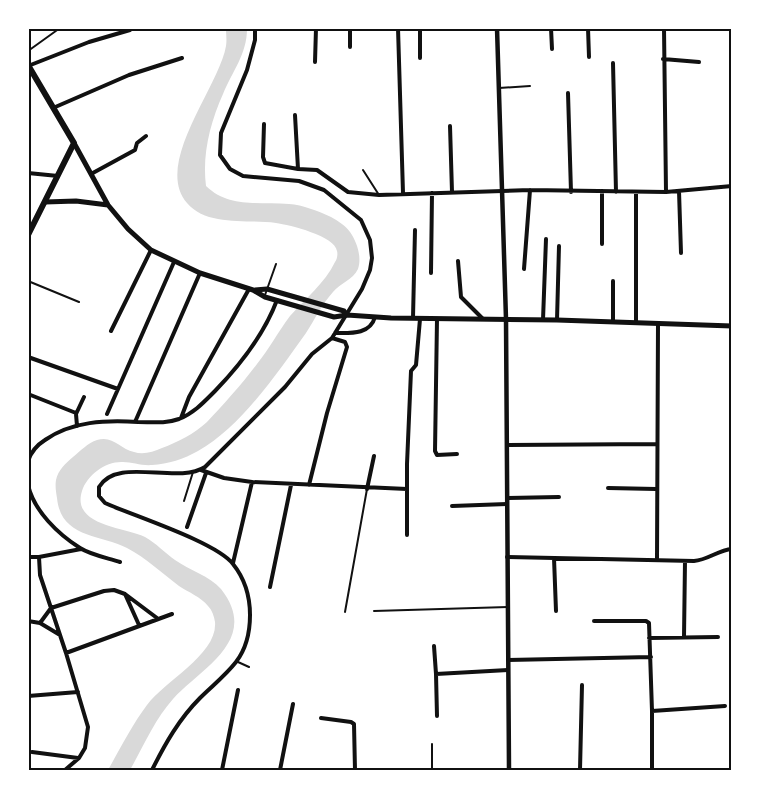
<svg xmlns="http://www.w3.org/2000/svg" width="760" height="799" viewBox="0 0 760 799" font-family="'DejaVu Sans',sans-serif">
	<rect width="100%" height="100%" fill="#fff"/>
	<path fill="#d9d9d9" d="M226,29H247C247,54 232,72 223,94C210,123 202,155 206,186C230,209 259,201 289,204C303,205 318,211 331,217C338,221 345,225 350,232C357,242 362,257 358,269C353,280 340,283 333,292C322,304 315,319 306,333C278,372 241,427 198,451C184,459 168,464 152,465C142,466 132,462 123,462C106,461 87,475 82,491C71,526 125,527 145,537C156,543 165,553 175,560C189,570 210,576 221,589C261,640 201,668 173,699C155,719 143,747 130,770H108C120,749 132,725 147,705C165,681 218,654 215,622C214,616 212,610 208,606C201,597 188,592 179,586C162,573 146,558 127,548C99,534 61,538 57,498C56,492 55,486 56,480C58,470 66,463 73,457C80,451 88,443 97,440C113,435 120,449 134,452C143,455 153,452 162,448C178,442 194,434 207,422C224,404 242,384 257,364C269,349 278,332 290,316C305,299 325,283 335,262C337,260 338,254 337,251C335,236 290,225 276,223C249,219 207,227 187,203C153,164 219,87 226,46C227,40 226,34 226,29Z"/>
	<g fill="none" stroke-linecap="round" stroke-linejoin="round">
		<path stroke="#111" stroke-width="2" d="M28,51L60,28
			M499,88L530,86
			M363,170L379,195
			M28,281L79,302
			M265,295L276,264
			M184,501L193,472
			M374,611L508,607
			M345,612L367,489
			M238,662L249,667
			M432,770V744"/>
		<path stroke="#111" stroke-width="4" d="M350,28V47
			M398,28L403,193
			M551,28L552,49
			M588,28L589,57
			M664,28L666,192
			M28,30L32,28
			M420,58V28
			M663,59L699,62
			M315,62L316,28
			M613,63L616,192
			M28,66L89,42L130,30
			M568,93L571,192
			M53,108L129,75L182,58
			M295,115L298,169L317,170L348,192L379,195L530,190L666,192L732,186
			M264,124L263,157L265,163L298,169
			M450,126L452,192
			M28,173L58,176
			M91,174L135,150L137,143L146,136
			M602,191V244
			M679,191L681,253
			M458,261L461,297L483,319
			M524,269L530,190
			M431,273L432,193
			M613,281V322
			M413,318L415,230
			M437,319L435,451L437,455L457,454
			M543,320L546,239
			M557,320L559,246
			M636,323V192
			M111,331L151,250
			M335,333C350,333 370,335 375,317
			M28,357L118,389
			M28,394L76,413
			M107,414L174,262
			M181,418L189,397L249,289
			M135,422L200,273
			M77,426L76,414L84,397
			M507,445L657,444
			M28,461C31,452 37,445 45,440C72,421 106,420 138,422C152,422 165,424 179,419C194,413 204,402 215,391C241,364 264,335 277,300
			M201,470L224,478L252,482L407,489
			M28,485C34,511 58,534 80,548C91,555 108,558 120,562
			M309,485L327,413L347,347L345,342L332,338
			M608,488L656,489
			M367,489L374,456
			M507,498L559,497
			M452,506L507,504
			M187,527L206,473
			M407,535V464L411,371L416,365L420,319
			M28,557H39L81,549
			M39,557L40,575L66,653L88,727L85,748L79,758L65,770
			M507,557L694,561C708,560 718,550 732,549
			M554,558L556,611
			M657,560L658,323
			M233,563L252,482
			M270,587L291,485
			M125,594L157,618
			M28,621L40,623L60,635
			M594,621H646L649,623L652,711V770
			M40,623L51,608L104,591L114,590L125,594L139,625
			M684,637L685,561
			M649,638L718,637
			M434,646L436,674
			M66,653L172,614
			M508,660L651,657
			M28,696L78,692
			M652,711L725,706
			M437,716L436,674L508,670
			M321,718L351,722L354,724L355,770
			M32,752L78,758
			M152,770C165,744 179,719 200,698C212,686 225,676 236,662C246,649 250,632 250,615C250,597 245,579 233,564C216,542 134,516 105,503L99,496V487C117,456 177,485 205,467L285,387L312,354L332,338L362,289L370,270L372,258L370,240L361,220L324,190L299,181L243,176L230,169L220,155L221,133L247,70L255,40V28
			M222,770L238,690
			M280,770L293,704
			M580,770L582,685"/>
		<path stroke="#111" stroke-width="4.5" d="M497,28L506,319L509,770"/>
		<path stroke="#111" stroke-width="5" d="M74,143L108,205L128,229L151,250L200,273L253,290L265,297L334,317L347,315L391,318L557,320L732,326
			M45,202L76,201L108,205
			M255,290L267,289L344,311L347,315"/>
		<path stroke="#111" stroke-width="6" d="M28,65L74,143L28,235"/>
	</g>
	<rect width="760" height="799" fill="none" stroke="#ffffff" stroke-width="60"/>
	<rect x="30" y="30" width="700" height="739" fill="none" stroke="#111" stroke-width="2"/>
</svg>
